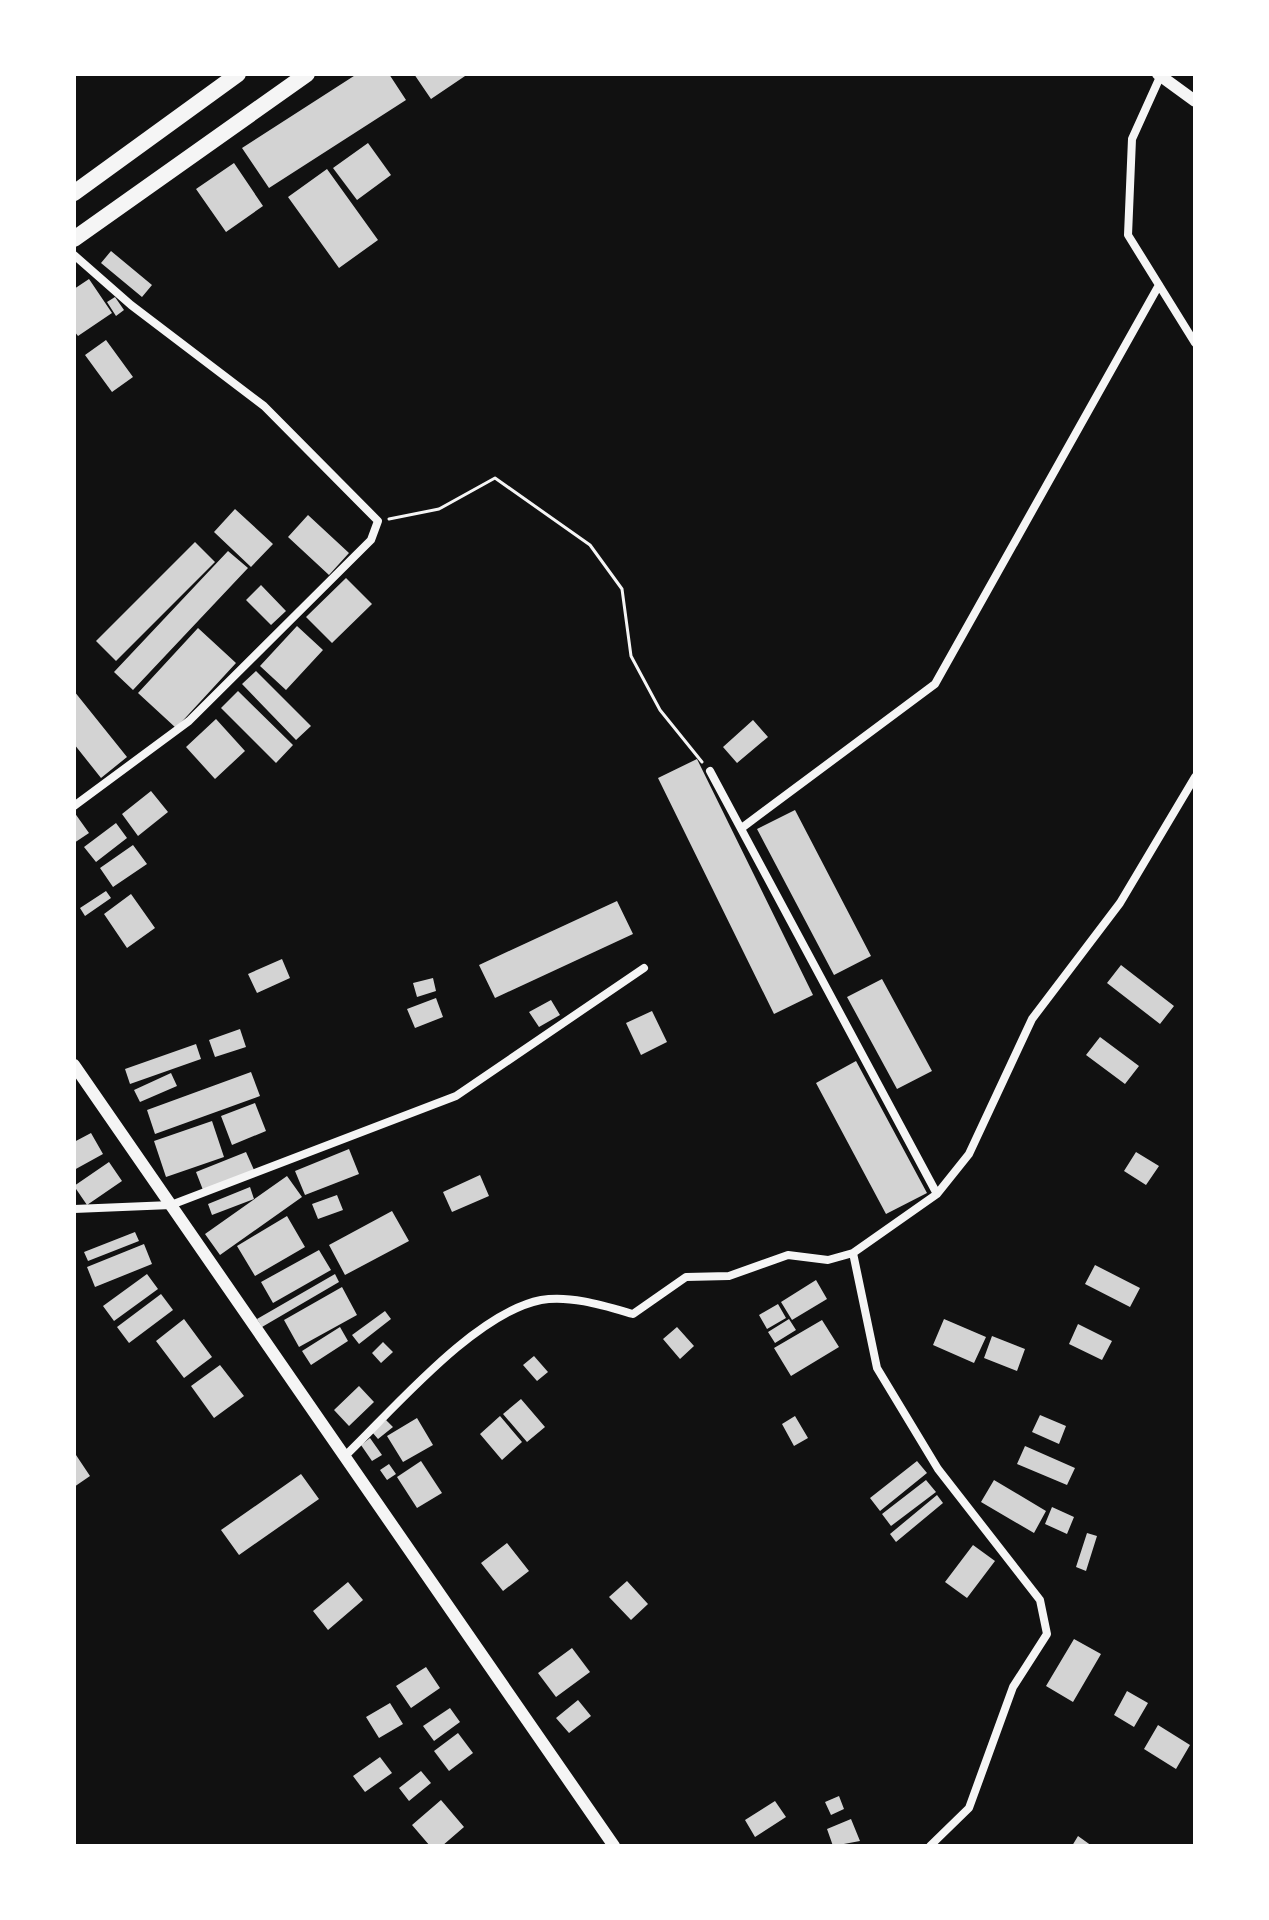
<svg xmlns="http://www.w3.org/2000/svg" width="1269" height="1920" viewBox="0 0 1269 1920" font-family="'IBM Plex Sans',sans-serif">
	<rect width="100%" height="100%" fill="#111"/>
	<path fill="#d3d3d3" d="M357,74H389L406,100L269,188L242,148Z
		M414,74H468L431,99Z
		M368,143L391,175L357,200L333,168Z
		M234,163L263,206L226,232L196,189Z
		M327,169L378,240L339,268L288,197Z
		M111,251L152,285L142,297L101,263Z
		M89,279L112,313L78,336L74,331V289Z
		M115,297L124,310L116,316L107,302Z
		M106,340L133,377L112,392L85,355Z
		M235,509L273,544L251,567L214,532Z
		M308,515L349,553L329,575L288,537Z
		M195,542L215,562L116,661L96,641Z
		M228,551L248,568L133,690L114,672Z
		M346,578L372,604L332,643L306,617Z
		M261,585L286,611L271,625L246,600Z
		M297,626L323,650L286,690L260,666Z
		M198,628L236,663L176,728L138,693Z
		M256,671L311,726L296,740L242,684Z
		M74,691L127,757L101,778L74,744Z
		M238,691L293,745L276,763L221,708Z
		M216,719L245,751L215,779L186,747Z
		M753,720L768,737L737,763L723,747Z
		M697,759L813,995L774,1014L658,778Z
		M151,791L168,812L138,836L122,814Z
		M795,810L871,956L834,975L757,829Z
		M74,812L89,833L74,843Z
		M116,823L127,838L96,862L84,847Z
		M133,845L147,864L113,887L100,868Z
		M106,891L111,898L85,916L80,908Z
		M131,894L155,928L127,948L104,914Z
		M617,901L633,934L495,998L479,965Z
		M282,959L290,978L257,993L248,974Z
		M1121,965L1174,1006L1160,1024L1107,983Z
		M433,978L436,991L417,997L413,983Z
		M882,979L932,1071L897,1089L847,997Z
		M436,998L443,1017L415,1028L407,1009Z
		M551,1000L560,1015L539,1027L529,1012Z
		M652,1011L667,1042L641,1055L626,1023Z
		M240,1029L246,1047L215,1057L209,1040Z
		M1100,1037L1139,1066L1125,1084L1086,1055Z
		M196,1044L201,1059L130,1084L125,1069Z
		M856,1061L927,1193L886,1214L816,1083Z
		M251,1072L260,1096L155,1134L147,1110Z
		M171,1073L177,1086L140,1102L134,1090Z
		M255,1103L266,1131L232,1145L221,1116Z
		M212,1121L224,1157L166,1177L154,1141Z
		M91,1133L103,1154L74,1170V1142Z
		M349,1149L359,1174L305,1195L295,1171Z
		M246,1152L254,1170L203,1190L196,1172Z
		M1136,1152L1159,1166L1146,1185L1124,1171Z
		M109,1162L122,1181L87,1205L74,1186Z
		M480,1175L489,1196L452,1212L443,1192Z
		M287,1176L302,1197L220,1255L205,1234Z
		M250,1187L254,1199L212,1215L208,1204Z
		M337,1195L343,1210L318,1219L312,1204Z
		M392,1211L409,1241L345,1275L329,1245Z
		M287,1216L305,1247L255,1276L237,1246Z
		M135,1232L139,1241L88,1261L84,1252Z
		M144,1244L152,1264L95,1287L87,1267Z
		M319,1250L331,1270L273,1303L261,1282Z
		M1095,1265L1140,1288L1130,1307L1085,1284Z
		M147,1274L158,1289L114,1321L103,1306Z
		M335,1274L339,1282L262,1327L257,1319Z
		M816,1280L827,1299L792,1320L781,1302Z
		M342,1287L357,1315L299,1347L284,1320Z
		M161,1294L173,1310L129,1343L117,1327Z
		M778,1304L786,1318L767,1329L759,1315Z
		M385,1311L391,1319L359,1344L352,1335Z
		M184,1319L212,1357L184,1378L156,1341Z
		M789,1319L796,1330L775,1343L768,1332Z
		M944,1319L986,1337L974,1363L933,1345Z
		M822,1320L839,1347L791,1376L774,1348Z
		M1078,1324L1112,1341L1102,1360L1069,1344Z
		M340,1327L348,1341L311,1365L302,1351Z
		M677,1327L694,1346L680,1359L663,1339Z
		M992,1336L1025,1349L1017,1371L984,1358Z
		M383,1342L393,1352L381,1363L372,1353Z
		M534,1356L548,1372L537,1381L523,1365Z
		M220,1365L244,1396L214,1418L191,1386Z
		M359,1386L374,1402L349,1426L334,1410Z
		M521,1399L545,1427L527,1442L503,1414Z
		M1040,1415L1066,1426L1059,1444L1032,1432Z
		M500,1416L522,1442L502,1460L480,1434Z
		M795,1416L808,1438L794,1446L782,1424Z
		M417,1418L433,1445L403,1462L387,1436Z
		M386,1420L393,1427L378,1439L372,1432Z
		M370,1438L382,1455L372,1461L361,1445Z
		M1025,1446L1075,1468L1067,1485L1017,1464Z
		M74,1452L90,1476L74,1487Z
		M421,1461L442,1493L417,1508L397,1477Z
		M917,1461L927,1473L880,1511L870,1498Z
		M389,1464L396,1474L387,1480L380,1470Z
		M301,1474L319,1499L239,1555L221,1530Z
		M926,1480L936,1492L891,1526L882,1514Z
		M994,1480L1046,1511L1034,1533L981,1502Z
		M937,1495L943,1503L896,1542L890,1534Z
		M1052,1507L1074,1517L1067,1534L1045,1524Z
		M1087,1533L1097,1536L1086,1571L1076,1567Z
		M507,1543L529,1571L503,1591L481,1563Z
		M973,1545L995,1561L967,1598L945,1582Z
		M627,1581L648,1604L631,1620L609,1597Z
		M348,1582L363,1600L328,1630L313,1611Z
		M1074,1639L1101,1654L1073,1702L1046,1686Z
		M572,1648L590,1672L556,1697L538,1673Z
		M426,1667L440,1688L411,1708L396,1686Z
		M1127,1691L1148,1703L1134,1727L1114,1715Z
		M578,1700L591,1716L569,1733L556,1718Z
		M390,1703L403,1724L379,1738L366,1717Z
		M450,1708L460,1722L434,1741L423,1726Z
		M1158,1725L1190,1745L1176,1769L1144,1749Z
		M458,1733L473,1753L449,1771L434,1751Z
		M380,1757L392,1773L365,1792L353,1776Z
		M421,1771L431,1783L409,1801L399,1788Z
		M839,1796L844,1809L831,1815L825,1802Z
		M441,1800L464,1827L442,1846H430L412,1825Z
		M775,1801L786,1817L755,1837L745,1820Z
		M851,1819L860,1841L833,1846L827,1829Z
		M1078,1836L1092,1846H1072Z"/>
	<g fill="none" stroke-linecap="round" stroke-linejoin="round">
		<path stroke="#f5f5f5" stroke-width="3" d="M389,519L439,509L495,478L590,545L622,589L631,656L660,710L702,762"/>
		<path stroke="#f5f5f5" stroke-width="8" d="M1160,77L1132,139L1128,235L1195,343
			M74,255L131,305L264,406L378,521L371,540L189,721L74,806
			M710,771L937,1194
			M743,827L935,684L1159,285
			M74,1209L171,1205L456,1096L644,968
			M853,1253L877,1368L938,1469L1040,1600L1047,1634L1013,1687L969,1808L930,1846
			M345,1456C394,1409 475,1313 541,1300C571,1295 605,1306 633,1314L686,1277L729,1276L788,1255L828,1260L853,1253L937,1194L969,1154L1032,1019L1120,903L1195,777"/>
		<path stroke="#f5f5f5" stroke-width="12" d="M1158,74L1195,101
			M74,1065L614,1846"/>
		<path stroke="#f5f5f5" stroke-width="16" d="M74,193L238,74
			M74,239L307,74"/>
	</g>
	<rect width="1269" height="1920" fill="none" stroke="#ffffff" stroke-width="152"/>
</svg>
